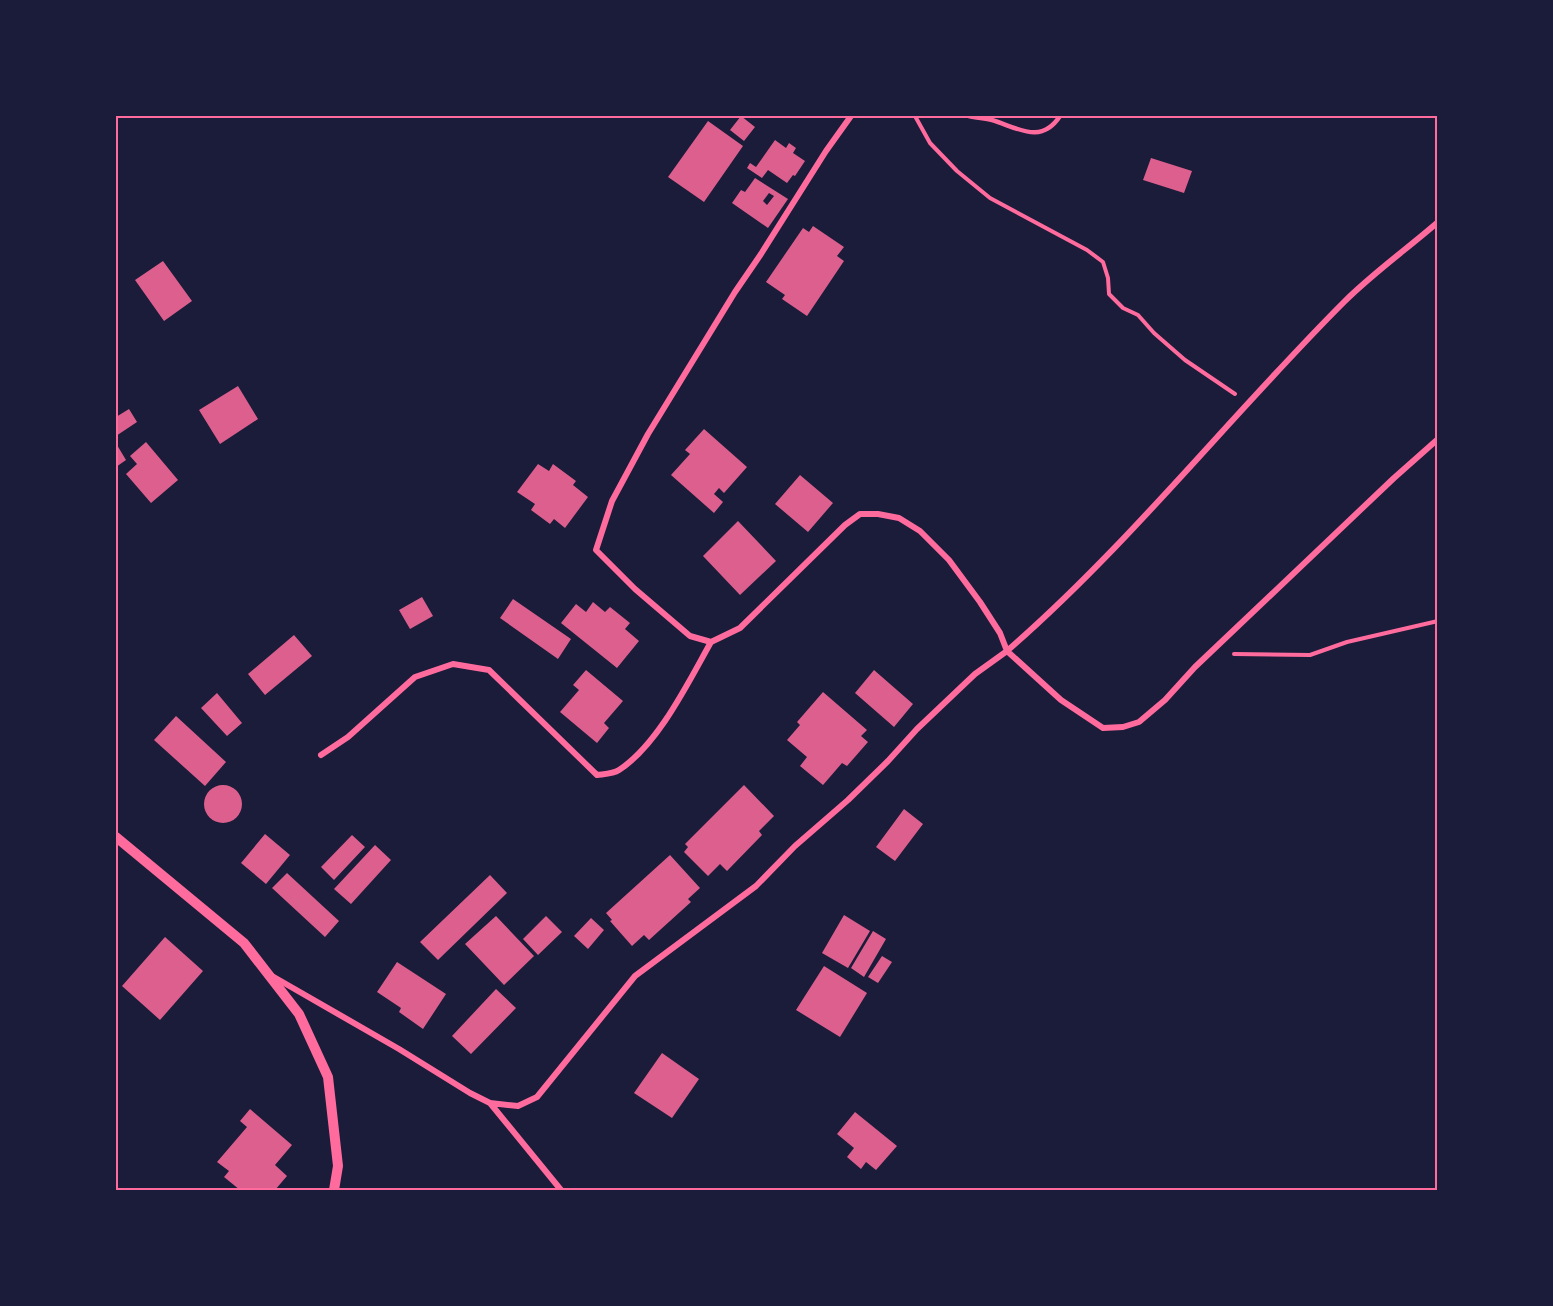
<svg xmlns="http://www.w3.org/2000/svg" width="1553" height="1306" viewBox="0 0 1553 1306" font-family="Commissioner,sans-serif">
	<rect width="100%" height="100%" fill="#1b1b3a"/>
	<path fill="#dd5f8e" fill-rule="evenodd" d="M741,116L755,127L744,141L730,130Z
		M708,121L743,146L704,202L668,177Z
		M775,140L786,148L789,143L796,148L793,153L805,161L795,176L793,175L787,183L768,170L762,178L747,168L750,163L756,167Z
		M1151,158L1192,171L1184,193L1143,180Z
		M755,178L788,199L768,228L732,203L741,190L745,192ZM769,193L774,196L767,205L763,201Z
		M813,226L844,247L837,256L844,261L807,316L782,299L785,295L766,282L803,228L809,232Z
		M163,261L192,301L164,321L135,280Z
		M238,386L258,419L220,444L199,410Z
		M129,409L137,422L116,436V417Z
		M704,429L747,467L724,493L719,488L714,494L723,502L714,513L671,475L690,454L685,450Z
		M146,442L178,480L151,503L126,474L137,464L130,456Z
		M117,445L126,460L116,467V446Z
		M538,464L549,471L553,464L576,481L573,485L588,497L565,528L554,519L550,524L531,510L535,504L517,492Z
		M800,475L833,503L808,532L775,504Z
		M738,521L776,561L740,595L703,556Z
		M422,597L433,616L410,629L399,610Z
		M513,599L571,639L558,659L500,618Z
		M593,602L605,612L610,607L630,623L625,629L639,641L617,668L561,623L576,604L586,612Z
		M294,635L312,656L265,695L248,674Z
		M586,670L623,701L604,723L609,728L597,743L560,712L579,690L573,685Z
		M874,670L913,704L894,727L855,693Z
		M823,692L867,730L861,736L868,742L847,766L842,763L823,785L800,766L807,757L787,740L800,725L797,722Z
		M217,693L242,723L227,736L201,708Z
		M176,716L226,762L205,786L154,740Z
		M204 804a19 19 0 1 1 38 0a19 19 0 1 1-38 0Z
		M744,785L774,816L759,831L762,835L727,871L720,864L708,876L684,852L688,847L685,844Z
		M904,809L923,824L895,861L876,847Z
		M265,834L290,855L266,884L241,863Z
		M352,835L365,847L334,880L321,867Z
		M375,845L391,860L351,904L334,889Z
		M670,855L700,888L688,899L691,902L649,940L644,935L632,946L610,921L612,920L606,913Z
		M287,873L339,921L325,937L272,888Z
		M490,875L507,893L438,960L420,942Z
		M844,915L870,931L848,968L822,953Z
		M496,916L534,956L504,985L465,944Z
		M546,916L562,932L538,955L523,939Z
		M591,918L604,930L588,949L574,936Z
		M873,931L886,939L864,977L851,968Z
		M165,937L203,971L160,1020L122,986Z
		M882,956L892,962L878,983L868,977Z
		M397,962L446,994L423,1029L399,1012L401,1008L377,992Z
		M824,966L867,993L840,1037L796,1010Z
		M496,989L516,1008L471,1054L452,1036Z
		M662,1053L699,1079L672,1118L634,1093Z
		M250,1109L292,1145L275,1165L287,1176L275,1190H240L224,1177L229,1171L217,1162L247,1127L240,1121Z
		M855,1112L897,1146L876,1170L866,1162L861,1169L847,1157L854,1148L837,1134Z"/>
	<g fill="none" stroke-linecap="round" stroke-linejoin="round">
		<path stroke="#ff6b9d" stroke-width="4" d="M915,116L930,143L957,171L990,198L1087,250L1103,262L1108,278L1109,294L1123,308L1138,315L1154,333L1185,360L1235,394
			M1234,654L1310,655L1347,642L1438,621"/>
		<path stroke="#ff6b9d" stroke-width="4.5" d="M969,116C976,118 984,118 992,120C1018,128 1041,145 1060,116"/>
		<path stroke="#ff6b9d" stroke-width="6" d="M1438,222C1407,249 1373,273 1344,302C1230,416 1129,545 1007,651L1061,700L1103,728L1123,727L1139,722L1165,700L1195,667L1394,478L1438,439
			M321,755L348,737L415,677L453,664L489,670L597,775C604,774 613,774 619,770C658,745 689,681 711,642
			M272,976L399,1049L470,1093L490,1103L518,1106L537,1097L635,976L756,886L795,846L848,800L888,761L917,729L975,674L1007,651L1000,633L980,602L949,560L920,531L899,518L878,514H860L845,525L740,628L711,642L690,636L635,589L596,550L612,501L648,434L735,292L761,254L826,151L851,116
			M490,1103L561,1190"/>
		<path stroke="#ff6b9d" stroke-width="10" d="M116,837L244,943L299,1014L328,1077L338,1166L334,1190"/>
	</g>
	<rect width="1553" height="1306" fill="none" stroke="#1b1b3a" stroke-width="234"/>
	<rect x="117" y="117" width="1319" height="1072" fill="none" stroke="#ff6b9d" stroke-width="2"/>
</svg>
